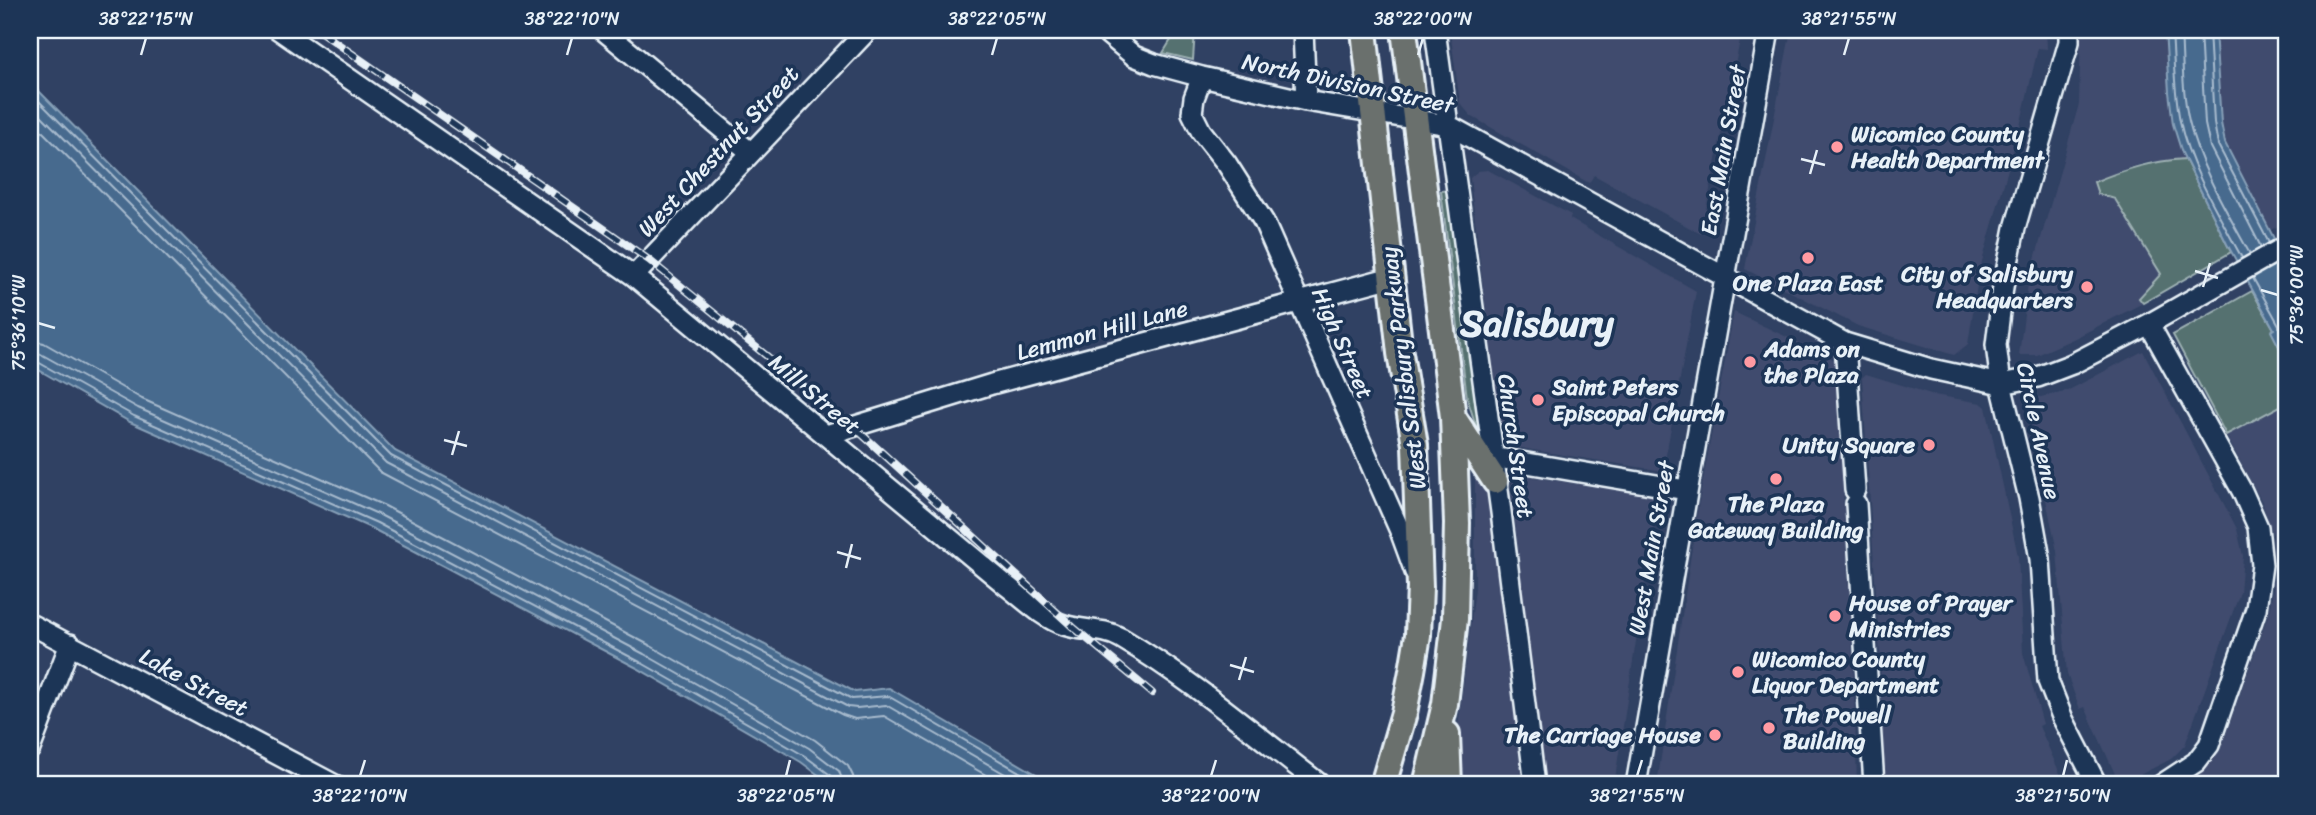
<svg xmlns="http://www.w3.org/2000/svg" width="2316" height="815" viewBox="0 0 2316 815" font-family="Sriracha,sans-serif">
	<rect width="100%" height="100%" fill="#304163"/>
	<filter id="ink" filterUnits="userSpaceOnUse"><feTurbulence type="fractalNoise" baseFrequency=".0143" numOctaves="2"/><feDisplacementMap in="SourceGraphic" scale="14" xChannelSelector="R" yChannelSelector="G"/><feConvolveMatrix kernelMatrix="1 2 1 2 8 2 1 2 1" color-interpolation-filters="sRGB"/></filter>
	<g filter="url(#ink)">
		<path fill="#414c6e" d="M1450,30H1742L1701,234L1594,175L1589,183L1471,116L1460,103Z
			M1791,30H2046L2047,49L2038,48L2019,130L1979,272L1968,344L1954,355L1858,326L1745,269Z
			M2081,30H2165L2169,92L2173,124L2185,159L2148,162L2127,168L2094,182L2098,194L2115,199L2161,274L2140,298L2143,303L2075,338L2037,355H2019L2028,284L2079,104Z
			M2215,30H2286V223L2270,230L2225,143L2221,123Z
			M1488,170L1571,215L1570,219L1696,291L1663,471L1509,446L1501,437L1470,178L1478,171Z
			M1734,312L1835,360L1853,657L1857,785H1657L1698,507Z
			M2143,351L2237,529L2243,556L2240,592L2185,745L2171,759L2120,785L2085,707L2080,709L2067,674L2057,551L2025,401L2069,390Z
			M1866,374L1934,395L1981,403L1986,407L2018,556L2023,653L2043,724L2039,726L2065,785H1884L1880,656L1862,378Z
			M2286,403V785H2191L2220,751L2269,612L2276,571L2273,535L2262,502L2226,435Z
			M1475,471L1487,489L1523,785H1455V751L1475,589Z
			M1520,475L1658,497L1614,785H1544L1511,485Z"/>
		<path fill="#55716f" stroke="#9eb1b4" stroke-width="2" d="M1177,30H1195L1193,60L1163,53Z
			M2185,159L2231,252L2143,303L2139,298L2161,274L2115,199L2098,194L2094,182C2125,169 2152,161 2185,159Z
			M1451,190L1479,435L1467,398L1441,191Z
			M2252,291L2274,329L2272,332L2286,360V403L2226,435L2173,335Z"/>
		<path fill="#476a8e" stroke="#87a0b8" stroke-width="2" d="M2165,30H2215L2221,123L2225,143L2286,262V360L2271,331L2274,329L2227,244L2182,153L2173,124L2169,92Z
			M30,82L395,451L855,692L889,688L1055,785H832L801,762L637,668L373,529L130,422L30,365Z"/>
		<g fill="none" stroke-linecap="round" stroke-linejoin="round">
			<path stroke="#a8bbce" stroke-width="2" d="M2172,30C2174,60 2174,91 2180,121C2189,166 2220,217 2242,258
				M2181,30C2183,60 2182,92 2189,121C2200,168 2227,212 2250,254
				M2200,30L2205,124L2210,147L2261,247
				M2209,30L2214,123L2218,145L2269,243
				M30,92L391,456L852,699L888,696L1042,785
				M30,104L386,463L848,707L857,708L886,705L1024,785
				M30,119L380,472L843,715L855,719L884,716L1003,785
				M2253,278L2279,325L2280,333L2286,344
				M30,340L44,343L142,399L385,506L649,645L815,740L848,766L853,776L854,785
				M30,351L39,353L138,408L380,515L644,654L809,748L839,771L844,785
				M30,360L36,361L134,416L377,523L640,662L805,756L833,777L835,785"/>
			<g stroke="#e8f1f8" stroke-width="24">
				<path id="minor" d="M279,30L634,276L1007,586C1024,599 1043,618 1064,625C1084,632 1101,627 1121,638C1192,680 1256,735 1321,785
					M603,30L750,152
					M1103,30L1134,56L1154,64L1202,77L1306,101L1448,125L1845,343L1931,369L2001,384L2038,377L2072,364L2149,324L2286,246
					M1303,30L1306,101
					M1435,30L1501,512L1535,785
					M2069,30V42L2015,228L2003,287L1996,345L2001,384L2029,498L2040,559L2048,681L2063,719L2097,785
					M1202,77L1194,98L1192,113L1201,131L1227,164L1264,222L1400,531L1415,572
					M634,276L868,30
					M2149,324L2242,491L2258,527L2262,565L2256,609L2209,745L2196,762L2161,785
					M1845,343L1855,490
					M826,435L992,384L1392,277
					M1492,457L1686,490
					M1856,504L1874,785
					M30,624L335,785
					M30,749L70,644
					M1636,785C1679,533 1725,282 1769,30"/>
			</g>
			<g stroke="#e8f1f8" stroke-width="30">
				<path id="major" d="M1364,30L1400,353L1415,445L1420,587L1418,635L1412,671L1404,713L1383,785
					M1404,30L1453,417L1457,523L1455,619L1445,704L1426,785
					M1455,420L1495,481
					M1447,734L1449,785"/>
			</g>
			<use href="#minor" stroke="#1d3557" stroke-width="19"/>
			<use href="#major" stroke="#6b706d" stroke-width="24"/>
			<g stroke="#e8f1f8" stroke-width="8">
				<path id="rail" d="M318,30L649,260L855,428L1073,627L1152,693"/>
			</g>
			<use href="#rail" stroke="#1d3557" stroke-width="5" stroke-dasharray="16" stroke-linecap="butt"/>
		</g>
	</g>
	<path fill="none" stroke="#e8f1f8" stroke-width="2.5" d="M141,55L146,38M567,55L572,38M992,55L997,38M1418,55L1423,38M1844,55L1849,38M1801,159L1825,165M1810,174L1817,150M2195,271L2218,278M2203,287L2210,263M2261,290L2278,295M38,323L55,328M444,440L467,446M452,455L459,431M837,552L861,559M846,568L852,544M1230,665L1254,672M1239,680L1246,657M360,776L365,760M786,776L790,760M1211,776L1216,760M1637,776L1642,760M2063,776L2067,760"/>
	<g fill="#ff9aa2" stroke="#1d3557" stroke-width="2.5">
		<circle cx="1837" cy="147" r="7"/>
		<circle cx="1808" cy="258" r="7"/>
		<circle cx="2087" cy="287" r="7"/>
		<circle cx="1750" cy="362" r="7"/>
		<circle cx="1538" cy="400" r="7"/>
		<circle cx="1929" cy="445" r="7"/>
		<circle cx="1776" cy="479" r="7"/>
		<circle cx="1835" cy="616" r="7"/>
		<circle cx="1738" cy="672" r="7"/>
		<circle cx="1769" cy="728" r="7"/>
		<circle cx="1715" cy="735" r="7"/>
	</g>
	<g text-anchor="middle" stroke-width="7" stroke-linejoin="round" paint-order="stroke">
		<g font-size="23" fill="#e8f1f8" stroke="#1d3557">
			<text transform="translate(1348 83) rotate(12)" y="8">North Division Street</text>
			<text transform="translate(1723 150) rotate(-80)" y="8">East Main Street</text>
			<text transform="translate(718 151) rotate(-47)" y="8">West Chestnut Street</text>
			<text transform="translate(1102 330) rotate(-15)" y="8">Lemmon Hill Lane</text>
			<text transform="translate(1343 343) rotate(66)" y="8">High Street</text>
			<text transform="translate(1403 368) rotate(-97)" y="8">West Salisbury Parkway</text>
			<text transform="translate(815 394) rotate(40)" y="8">Mill Street</text>
			<text transform="translate(2039 431) rotate(78)" y="8">Circle Avenue</text>
			<text transform="translate(1516 446) rotate(82)" y="8">Church Street</text>
			<text transform="translate(1651 548) rotate(-80)" y="8">West Main Street</text>
			<text transform="translate(194 682) rotate(28)" y="8">Lake Street</text>
		</g>
		<g font-size="23" font-weight="bold" fill="#e8f1f8" stroke="#1d3557" text-anchor="start">
			<text x="1851" y="142">Wicomico County<tspan x="1851" dy="26">Health Department</tspan></text>
			<text x="2073" y="282" text-anchor="end">City of Salisbury<tspan x="2073" dy="26">Headquarters</tspan></text>
			<text x="1808" y="291" text-anchor="middle">One Plaza East</text>
			<text x="1764" y="357">Adams on<tspan x="1764" dy="26">the Plaza</tspan></text>
			<text x="1552" y="395">Saint Peters<tspan x="1552" dy="26">Episcopal Church</tspan></text>
			<text x="1915" y="453" text-anchor="end">Unity Square</text>
			<text x="1776" y="512" text-anchor="middle">The Plaza<tspan x="1776" dy="26">Gateway Building</tspan></text>
			<text x="1849" y="611">House of Prayer<tspan x="1849" dy="26">Ministries</tspan></text>
			<text x="1752" y="667">Wicomico County<tspan x="1752" dy="26">Liquor Department</tspan></text>
			<text x="1783" y="723">The Powell<tspan x="1783" dy="26">Building</tspan></text>
			<text x="1701" y="743" text-anchor="end">The Carriage House</text>
		</g>
		<g font-size="37" font-weight="bold" fill="#e8f1f8" stroke="#1d3557">
			<text x="1537" y="336">Salisbury</text>
		</g>
	</g>
	<rect width="2316" height="815" fill="none" stroke="#1d3557" stroke-width="77"/>
	<rect x="38" y="38" width="2240" height="738" fill="none" stroke="#e8f1f8" stroke-width="2.5"/>
	<g font-size="18" text-anchor="middle" fill="#e8f1f8">
		<text x="146" y="25">38°22'15"N</text>
		<text x="572" y="25">38°22'10"N</text>
		<text x="997" y="25">38°22'05"N</text>
		<text x="1423" y="25">38°22'00"N</text>
		<text x="1849" y="25">38°21'55"N</text>
		<text transform="translate(2297 295) rotate(-90)" y="6">75°36'00"W</text>
		<text transform="translate(19 323) rotate(-90)" y="6">75°36'10"W</text>
		<text x="360" y="802">38°22'10"N</text>
		<text x="786" y="802">38°22'05"N</text>
		<text x="1211" y="802">38°22'00"N</text>
		<text x="1637" y="802">38°21'55"N</text>
		<text x="2063" y="802">38°21'50"N</text>
	</g>
</svg>
